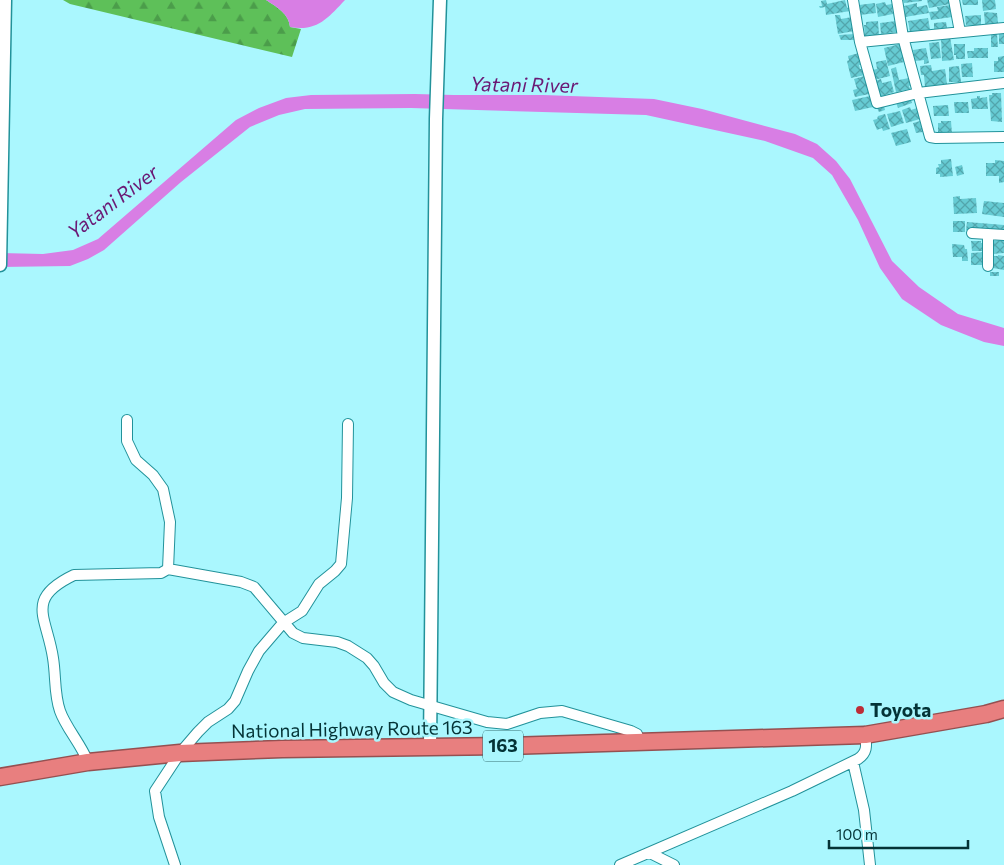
<svg xmlns="http://www.w3.org/2000/svg" width="1004" height="865" viewBox="0 0 1004 865" font-family="Commissioner,sans-serif">
	<defs>
		<pattern id="forest-firs" width="22" height="20" patternUnits="userSpaceOnUse" patternTransform="scale(1.25)"><rect width="22" height="20" fill="#5ec059"/><path d="M5 1l3.5 6h-7zM16 11l3.5 6h-7z" fill="#4b9d4a"/></pattern>
		<pattern id="building-cross-hatch" width="8" height="8" patternUnits="userSpaceOnUse" patternTransform="scale(1.25)"><rect width="8" height="8" fill="#66cbd3"/><path d="M0 0l8 8M0 8l8-8" fill="none" stroke="#52a5ac"/></pattern>
	</defs>
	<rect width="100%" height="100%" fill="#aaf7fe"/>
	<path fill="url(#forest-firs)" d="M63,0H266C277,7 289,14 290,27L301,29L292,57L70,4Z"/>
	<path fill="#d87ee4" d="M266,0H345C328,18 317,32 290,27C289,14 277,7 266,0Z
		M415,94L454,95H543L654,99L702,109L795,134L817,144L836,161L850,179L892,261L919,287L958,314L1004,328V346L984,342L941,325L902,299L880,268L858,220L832,175L813,158L765,141L646,115L411,108L305,109L279,115L250,127L181,182L104,250L88,259L70,266L0,267V253L43,254L73,250L98,239L236,120L259,108L286,98L311,95Z"/>
	<path fill="url(#building-cross-hatch)" d="M826,0L827,4L845,0L847,8L849,7L850,11L826,15L825,7L820,8L819,6H822L821,1Z
		M903,0H922V1L904,3Z
		M927,0H951L950,4L929,8Z
		M962,0H978V5H963Z
		M982,0H995L996,9L983,11Z
		M885,2L886,5L892,4L893,14L878,17L876,4Z
		M875,3L876,13L860,15L859,5Z
		M917,3V7L927,5L929,13L905,17L904,6Z
		M950,5L952,17L931,20L929,12L938,11L937,7Z
		M984,12L997,13L998,23L985,24Z
		M835,15H840L841,19L852,17L854,31L838,34Z
		M981,15V26L966,25L965,16Z
		M928,18L930,29L910,32L908,21Z
		M878,21L879,35L865,36L864,25H866V22Z
		M896,21L897,32L881,34L880,23Z
		M946,22L947,28L934,29V23Z
		M1004,32V44H999V33Z
		M855,34V40H841L840,38L839,35Z
		M991,34H997L998,47H991Z
		M950,37L954,60L942,61L941,38Z
		M939,42L941,58L931,59L929,43Z
		M900,44L904,62L888,66L884,48Z
		M954,44H965V59H956V55H954Z
		M926,48L929,63L924,64V60L915,61L913,50Z
		M974,48H988V58H968L967,51H974Z
		M859,53L862,65H859L860,69H864L865,75L851,78L847,61L849,60L848,56Z
		M1004,56V72H994V61H998V57Z
		M886,60L890,76L874,80L872,70L877,69L876,62Z
		M972,63L973,77H962L961,64Z
		M931,65L932,71L945,69L947,84L925,87L924,75H921L920,66Z
		M959,66L961,82H949V67Z
		M896,67L899,80L909,78L911,85L909,86L910,89L896,92L891,69Z
		M864,76L869,94L855,97L853,90L857,89L854,79Z
		M881,79L882,83L891,81L894,92L879,97L875,81Z
		M992,93H1001L1002,122L991,121L989,95H992Z
		M870,96L873,107L855,111L852,100Z
		M977,96H980V98L987,97L988,109H972L971,99L977,98Z
		M910,98L912,103L898,108L896,102Z
		M954,102H968L969,113H955Z
		M948,105L949,116H934L933,106Z
		M884,106L885,110L879,112L877,108Z
		M910,107L911,110L917,108L920,119L906,123L902,110Z
		M900,111L904,123L891,127L887,114Z
		M885,114L890,129L883,131L882,128L877,130L873,120L877,119L878,116Z
		M920,121L923,132L916,133L913,123Z
		M941,121H951L952,134H938V123H941Z
		M907,129L911,142L896,146L891,133Z
		M951,159L953,176L940,177V174H936V168L939,167L938,164H941V160Z
		M995,160L1004,161V182L999,183V176H986V163H995Z
		M962,165L964,174L957,176L955,167Z
		M960,196V199L976,198L977,213L954,214L953,197Z
		M984,201L1004,203V217L982,214Z
		M953,221H965V232H953Z
		M967,222L1004,225V233L966,230Z
		M1004,240V253L992,254V241Z
		M971,241H981V243H985V251H972Z
		M952,244L964,245L965,249H967L968,261H962V257H953Z
		M985,252L984,265H971V253Z
		M998,255L1004,256V270L993,268V256H998Z
		M990,272H999V276H990Z"/>
	<g fill="none" stroke-linecap="round" stroke-linejoin="round">
		<g stroke="#22929a" stroke-width="12">
			<path id="minor" d="M853,0L860,42L877,103L918,93L1004,83
				M897,0L903,37L930,137L936,138L1004,137
				M954,0L960,32
				M860,42L1004,28
				M972,233L1004,235
				M988,235V266
				M127,420V441L136,460L153,475L163,489L170,522L168,569
				M88,762C81,744 66,728 60,711C54,694 56,676 53,658C47,617 24,599 74,575L161,573L168,569L241,582L254,587L293,633L303,638L337,642L348,646L367,658L374,666L384,683L393,692L411,700L487,722L507,724L540,713L562,711L631,731L637,734L640,742
				M853,762L864,810L870,865
				M650,853L674,865
				M175,865L159,817L155,791L180,753L198,732L208,722L228,709L235,701L248,671L259,651L283,623L302,611L319,584L335,571L341,564L347,498L348,424
				M620,865L792,791L858,759C867,753 867,746 865,735"/>
		</g>
		<g stroke="#22929a" stroke-width="15">
			<path id="tertiary" d="M0,265L5,0
				M430,748L436,119L440,0"/>
		</g>
		<g stroke="#955051" stroke-width="19">
			<path id="trunk" d="M0,777L88,762L180,753L282,749L504,746L865,735L986,714L1004,709"/>
		</g>
		<use href="#minor" stroke="#fff" stroke-width="10"/>
		<use href="#tertiary" stroke="#fff" stroke-width="12"/>
		<use href="#trunk" stroke="#e87f7f" stroke-width="16"/>
	</g>
	<circle fill="#bd2d36" stroke="#aaf7fe" stroke-width="2" cx="860" cy="710" r="5"/>
	<g text-anchor="middle" stroke-width="5" stroke-linejoin="round" paint-order="stroke">
		<rect fill="#aaf7fe" stroke="#366e72" stroke-width="1" x="483" y="730.5" width="40" height="31" rx="4"/>
		<g font-size="18" font-weight="bold" fill="#043336">
			<text x="503" y="752">163</text>
		</g>
		<g font-size="19" font-weight="bold" fill="#043336" stroke="#aaf7fe" text-anchor="start">
			<text x="870" y="717">Toyota</text>
		</g>
		<g font-size="19" fill="#043336" stroke="#aaf7fe">
			<text transform="translate(352 729) rotate(-1)" y="7">National Highway Route 163</text>
		</g>
		<g font-size="20" font-style="italic" fill="#6b1975" stroke="#aaf7fe">
			<text transform="translate(524 85) rotate(1)" y="7">Yatani River</text>
			<text transform="translate(113 202) rotate(-37)" y="7">Yatani River</text>
		</g>
	</g>
	<path d="M829 840v8h139v-8" fill="none" stroke="#043336" stroke-width="2.5"/>
	<text x="836" y="840" font-size="15" fill="#043336" stroke="#aaf7fe" stroke-width="4" paint-order="stroke">100 m</text>
</svg>
